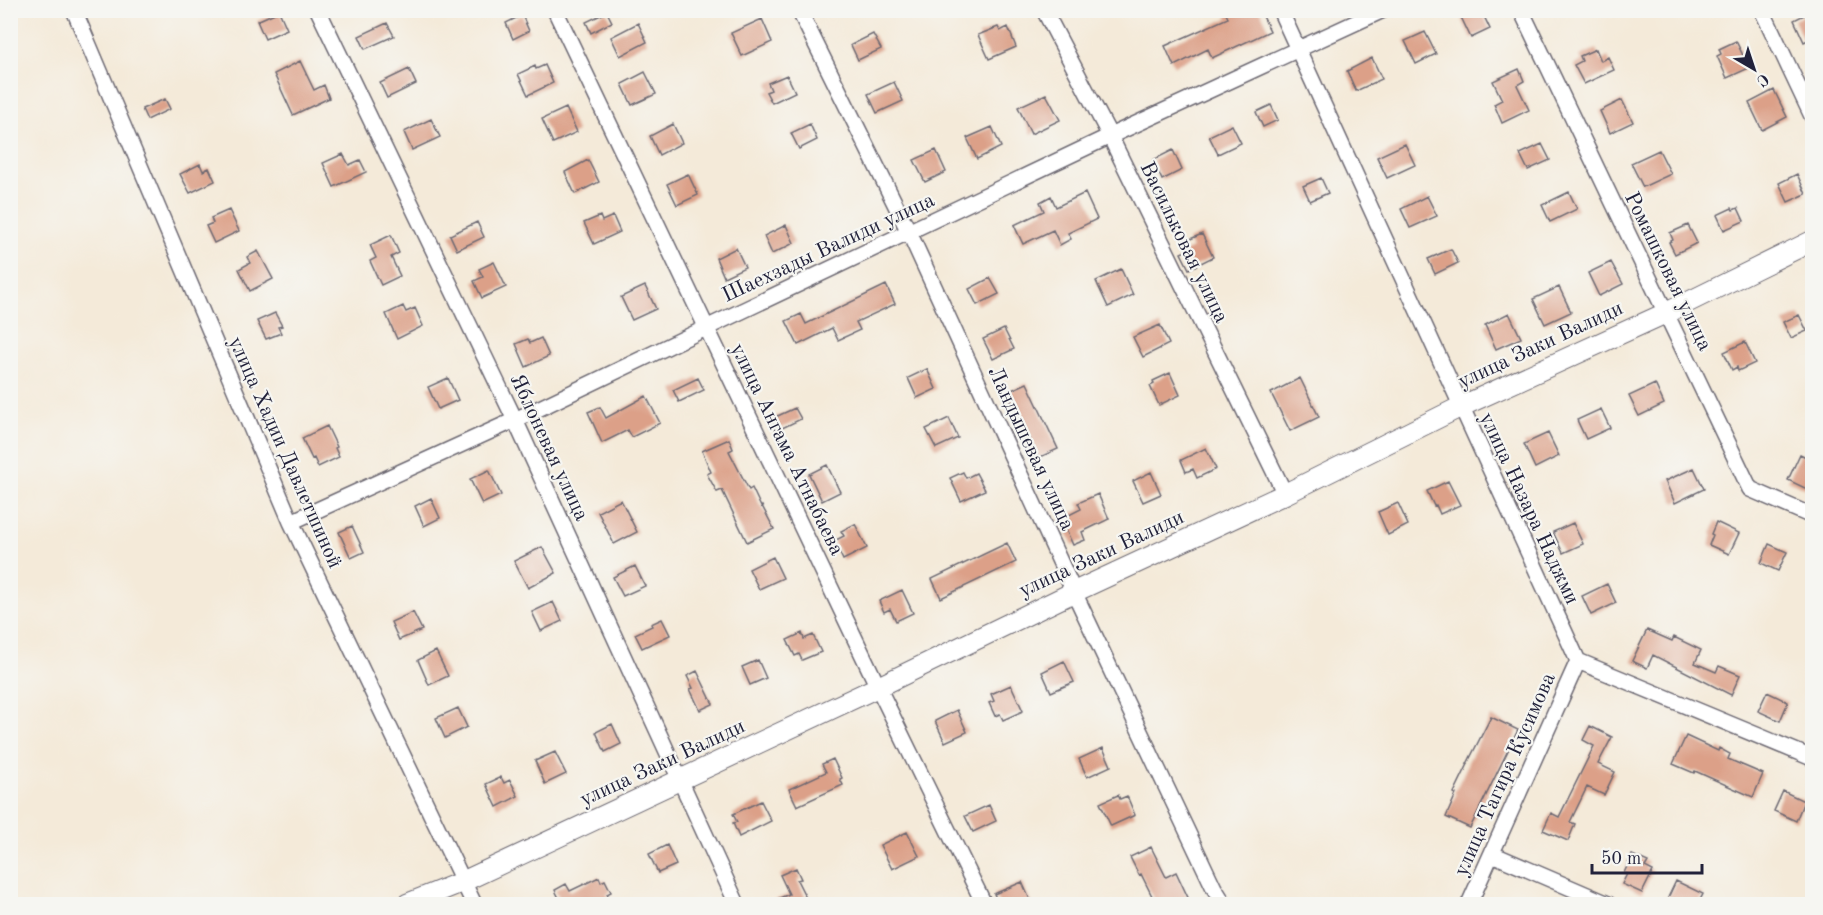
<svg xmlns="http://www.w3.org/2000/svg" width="1823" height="915" viewBox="0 0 1823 915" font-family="'Old Standard TT',serif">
	<rect width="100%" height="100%" fill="#f6f6f2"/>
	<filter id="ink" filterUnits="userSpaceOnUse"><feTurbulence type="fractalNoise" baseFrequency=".0167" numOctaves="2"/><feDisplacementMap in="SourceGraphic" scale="12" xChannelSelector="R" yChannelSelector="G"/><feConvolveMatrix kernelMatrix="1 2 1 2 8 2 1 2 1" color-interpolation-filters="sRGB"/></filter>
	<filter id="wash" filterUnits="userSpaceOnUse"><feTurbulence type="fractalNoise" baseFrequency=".008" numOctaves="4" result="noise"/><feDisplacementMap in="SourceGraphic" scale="24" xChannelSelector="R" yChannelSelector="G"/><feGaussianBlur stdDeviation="1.35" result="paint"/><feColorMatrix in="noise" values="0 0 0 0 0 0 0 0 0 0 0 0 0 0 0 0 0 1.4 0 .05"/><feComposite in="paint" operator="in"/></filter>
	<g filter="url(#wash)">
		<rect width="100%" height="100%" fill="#f4ead9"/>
		<g id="blocks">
			<path fill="#dca088" d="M1224,10H1260L1270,31L1212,58L1208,49L1174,66L1165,46L1228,18Z
				M1469,10H1481L1490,29L1471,38L1460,15Z
				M279,11L287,29L265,39L257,21Z
				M1812,11V38L1804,42L1794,20Z
				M607,12L612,22L591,33L586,22Z
				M522,15L529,31L513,39L506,23Z
				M762,19L772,42L742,56L731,33Z
				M387,23L394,36L365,49L359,36Z
				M638,23L647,42L620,56L611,37Z
				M998,27L1000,31L1008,27L1016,47L989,59L978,35Z
				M1425,32L1436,54L1416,64L1405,41Z
				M873,34L881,49L858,60L851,45Z
				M1736,41L1749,68L1727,78L1717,56L1721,54L1719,49Z
				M1596,49L1601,61L1608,57L1614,70L1584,84L1574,65L1582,61L1580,56Z
				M1372,58L1382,79L1356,91L1347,71Z
				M300,61L314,90L324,85L329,98L293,115L274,74Z
				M545,65L553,83L528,95L518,74L535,66L536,69Z
				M409,69L416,84L387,98L380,83Z
				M1519,69L1524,81L1517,85L1529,110L1502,123L1494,104L1502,100L1493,81Z
				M645,72L656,94L632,105L622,84Z
				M787,75L795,92L772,103L766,92L771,90L768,83Z
				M894,82L903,101L877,113L868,94Z
				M1774,90L1787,117L1762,130L1749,103Z
				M1046,94L1060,120L1031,134L1018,107Z
				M165,99L170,109L147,120L142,109Z
				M1622,100L1633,122L1610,133L1600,111Z
				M1271,105L1278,120L1263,127L1256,112Z
				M566,108L577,132L553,143L542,119Z
				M431,119L440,137L412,150L404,132Z
				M673,124L682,143L659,155L650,136Z
				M810,124L817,140L799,149L791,133Z
				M1232,125L1241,143L1218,154L1209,136Z
				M992,127L1001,147L977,159L967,138Z
				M1405,144L1415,165L1387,178L1377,157Z
				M1542,144L1550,160L1528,170L1520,154Z
				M936,150L946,172L925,182L914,160Z
				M1173,150L1182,170L1162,180L1153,160Z
				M1659,150L1671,174L1643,187L1631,163Z
				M343,154L349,165L360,160L366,172L334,187L323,163Z
				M588,160L599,182L575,194L565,172Z
				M200,164L203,171L209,168L215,181L190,193L180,174Z
				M688,174L698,195L677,205L667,184Z
				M1797,174L1806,194L1788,202L1779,183Z
				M1321,178L1328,193L1310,201L1303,186Z
				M1569,192L1577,209L1550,222L1542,205Z
				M1085,193L1097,219L1068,233L1071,239L1060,245L1053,230L1023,244L1014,225L1044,211L1040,202L1051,196L1056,207Z
				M1427,196L1437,216L1410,228L1401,209Z
				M1732,208L1733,210L1738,208L1744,221L1724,230L1717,215Z
				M229,210L239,231L214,243L206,226L213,223L211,218Z
				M600,216L602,221L613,216L620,232L594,244L584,223Z
				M477,222L484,237L457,250L450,235Z
				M786,225L794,243L772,254L764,236Z
				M1688,225L1697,243L1675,254L1669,242L1673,240L1670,233Z
				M1202,234L1213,257L1189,269L1181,253L1192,248L1188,240Z
				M391,235L399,253L391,257L400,276L381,285L370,261L376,258L370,245Z
				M736,248L745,267L724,277L716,258Z
				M1451,249L1458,263L1435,274L1428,259Z
				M258,251L273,279L250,291L239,269L250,263L247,257Z
				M494,262L506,287L482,298L474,281L483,277L479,269Z
				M1611,262L1623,284L1599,296L1588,273Z
				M1121,269L1133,295L1108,307L1096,281Z
				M990,278L999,294L977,305L969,289Z
				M886,285L895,304L856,322L860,330L838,340L832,328L798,345L786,321L801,314L806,324Z
				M645,286L656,309L632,320L621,297Z
				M1559,287L1571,312L1545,324L1533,299Z
				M403,306L406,312L415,308L423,326L397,339L386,314Z
				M275,313L282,326L278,327L281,333L266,339L257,321Z
				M1509,313L1521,338L1496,349L1485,325Z
				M1799,315L1807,331L1791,338L1783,322Z
				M1160,325L1169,344L1143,357L1133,337Z
				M1004,329L1014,349L993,359L983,339Z
				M541,338L549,356L526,367L516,344L528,339L530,343Z
				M1745,342L1755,363L1738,371L1737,367L1732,370L1724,352Z
				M927,369L936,389L917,398L908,378Z
				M1170,373L1180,395L1159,405L1150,386L1154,384L1153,381Z
				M448,378L458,400L438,409L428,387Z
				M698,378L704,390L679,402L673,390Z
				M1300,378L1319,417L1290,431L1271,393Z
				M1027,383L1058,449L1038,458L1028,436L1022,439L1017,428L1023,425L1007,392Z
				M1655,384L1664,404L1639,416L1629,396Z
				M646,396L660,423L632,437L628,430L602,443L588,412L600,407L606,418Z
				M795,408L801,419L776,431L771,419Z
				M1601,409L1610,428L1586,439L1577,420Z
				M949,418L958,438L936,448L926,429Z
				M327,426L337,447L335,448L339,457L318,467L314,458L312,459L302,438Z
				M1548,433L1559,456L1535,468L1524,444Z
				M729,439L733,449L729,451L749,490L752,488L761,507L762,506L774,529L747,542L722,490L717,492L707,474L711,472L702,451Z
				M1206,448L1216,469L1197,478L1193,469L1186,472L1181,460Z
				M1800,454L1812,460V482L1809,490L1788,480Z
				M827,465L840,492L822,501L809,474Z
				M1694,468L1704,489L1675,503L1665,481Z
				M489,470L501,495L482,504L470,479Z
				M963,472L966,478L976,473L985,490L961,501L950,478Z
				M1151,472L1161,494L1143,502L1133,481Z
				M1448,481L1460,505L1440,514L1436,505L1434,506L1427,491Z
				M1098,494L1109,519L1082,532L1085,540L1073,545L1061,519L1081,509L1078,503Z
				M431,498L440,518L424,526L415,506Z
				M621,500L637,532L614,544L598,512Z
				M1398,503L1408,525L1388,535L1378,512Z
				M1716,522L1739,533L1729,554L1709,545L1713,535L1711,534Z
				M1573,523L1583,544L1563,553L1553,532Z
				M855,524L867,548L843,560L834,541L844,536L841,531Z
				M352,526L364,552L351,558L339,532Z
				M1007,543L1016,562L941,598L932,579Z
				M1769,544L1787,552L1778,571L1761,563Z
				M542,547L556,573L528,588L514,561Z
				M773,557L783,578L759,589L749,569Z
				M635,566L645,586L623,596L613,577Z
				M1607,584L1616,603L1591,615L1582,596Z
				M902,590L913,613L896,621L890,609L884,612L879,601Z
				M553,602L562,621L541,631L532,612Z
				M413,612L422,630L399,640L391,622Z
				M662,619L670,635L642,648L635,634L652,626L651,624Z
				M1647,630L1672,641L1674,637L1701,650L1695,663L1716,672L1719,666L1740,675L1731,695L1653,655L1647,668L1632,661Z
				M802,633L804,639L813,635L821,652L802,660L799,654L795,656L787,640Z
				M436,651L448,676L429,685L418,660Z
				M758,660L766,678L750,685L742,667Z
				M1064,661L1074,682L1051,692L1042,672Z
				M697,671L713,704L700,710L690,689L693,688L687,676Z
				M1011,685L1023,711L1003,720L1000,714L995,716L989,703L994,701L991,694Z
				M1767,692L1788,702L1780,721L1758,711Z
				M458,708L467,727L445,738L436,718Z
				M957,710L967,732L945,742L935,721Z
				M1491,717L1518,730L1470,828L1446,817L1456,794L1454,793L1468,764H1467Z
				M612,724L621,744L605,752L596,732Z
				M1590,726L1612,737L1598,764L1615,772L1604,795L1587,787L1570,822L1575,824L1568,841L1543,830L1551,813L1559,817L1594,746L1583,740Z
				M1686,736L1718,751L1719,748L1730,754L1728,759L1763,774L1753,797L1695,771L1694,773L1673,764Z
				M1103,748L1111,766L1087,777L1079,759Z
				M555,752L566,774L545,784L535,761Z
				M833,759L842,778L840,779L843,785L797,806L789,789L826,772L822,764Z
				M501,777L504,783L510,780L518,796L497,807L486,784Z
				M1783,791L1804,801L1796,821L1774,811Z
				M1118,795L1120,799L1127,796L1135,815L1111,826L1100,803Z
				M761,801L771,821L739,837L733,823L737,822L733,814Z
				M989,805L996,821L973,832L965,816Z
				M907,832L919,856L892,869L880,845Z
				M667,845L676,865L658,873L649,854Z
				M1151,847L1166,877L1176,872L1191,904H1156L1141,874L1139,875L1130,857Z
				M1632,855L1648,862L1645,867L1653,871L1642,893L1622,884L1627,874L1624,873Z
				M796,868L801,879L797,880L809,904H766L789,894L780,875Z
				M599,877L601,882L605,880L611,892L607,894L610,900L601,904H562L555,890L566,884L570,891Z
				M1676,881L1703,894L1698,904H1665Z
				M1022,882L1032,904H999L994,894Z"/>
		</g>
	</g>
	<g filter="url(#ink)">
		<use href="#blocks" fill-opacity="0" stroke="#6c6872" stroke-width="1.5"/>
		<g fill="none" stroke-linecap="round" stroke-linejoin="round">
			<g stroke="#6c6872" stroke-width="18">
				<path id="minor" d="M74,10L291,522L474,904
					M318,10L515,420L737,904
					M555,10L878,687L984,904
					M799,10L909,232L1074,592L1214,888L1224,904
					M1044,10L1110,136L1285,494
					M1280,10L1578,661L1812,758
					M1521,10L1750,489L1812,516
					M1762,10L1812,116
					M291,522L515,420L706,328L1110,136L1383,10
					M1492,854L1608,904
					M1469,904L1578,661"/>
			</g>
			<g stroke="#6c6872" stroke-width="22">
				<path id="tertiary" d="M407,904L462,882L878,687L1074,592L1285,494L1460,407L1666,313L1812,241"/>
			</g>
			<use href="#minor" stroke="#fff" stroke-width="15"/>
			<use href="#tertiary" stroke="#fff" stroke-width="20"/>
		</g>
	</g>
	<g text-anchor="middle" stroke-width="4.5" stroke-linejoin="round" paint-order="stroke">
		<g font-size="21" fill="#22223b" stroke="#f6f6f2">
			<text transform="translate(1185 242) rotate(64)" y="7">Васильковая улица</text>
			<text transform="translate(828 247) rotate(-25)" y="7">Шаехзады Валиди улица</text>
			<text transform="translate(1669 271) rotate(64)" y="7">Ромашковая улица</text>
			<text transform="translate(1540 344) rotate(-25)" y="7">улица Заки Валиди</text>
			<text transform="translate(550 447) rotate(65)" y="7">Яблоневая улица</text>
			<text transform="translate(1032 448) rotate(65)" y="7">Ландышевая улица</text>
			<text transform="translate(788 449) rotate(64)" y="7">улица Ангама Атнабаева</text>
			<text transform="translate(286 452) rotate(66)" y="7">улица Хадии Давлетшиной</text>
			<text transform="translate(1530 508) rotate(65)" y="7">улица Назара Наджми</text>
			<text transform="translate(1101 553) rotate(-25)" y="7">улица Заки Валиди</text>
			<text transform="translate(662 762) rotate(-25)" y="7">улица Заки Валиди</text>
			<text transform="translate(1504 774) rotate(-66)" y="7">улица Тагира Кусимова</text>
		</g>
	</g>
	<rect width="1823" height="915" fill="none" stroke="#f6f6f2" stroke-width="36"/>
	<g transform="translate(1754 69) rotate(141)" stroke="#f6f6f2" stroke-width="4.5" paint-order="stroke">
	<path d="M0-4.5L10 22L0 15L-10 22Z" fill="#22223b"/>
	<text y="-9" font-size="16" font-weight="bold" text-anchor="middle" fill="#22223b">С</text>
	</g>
	<path d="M1592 864v9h110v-9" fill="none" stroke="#22223b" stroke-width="3"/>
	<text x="1601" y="864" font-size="18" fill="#22223b" stroke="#f6f6f2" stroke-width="4.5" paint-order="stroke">50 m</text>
</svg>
